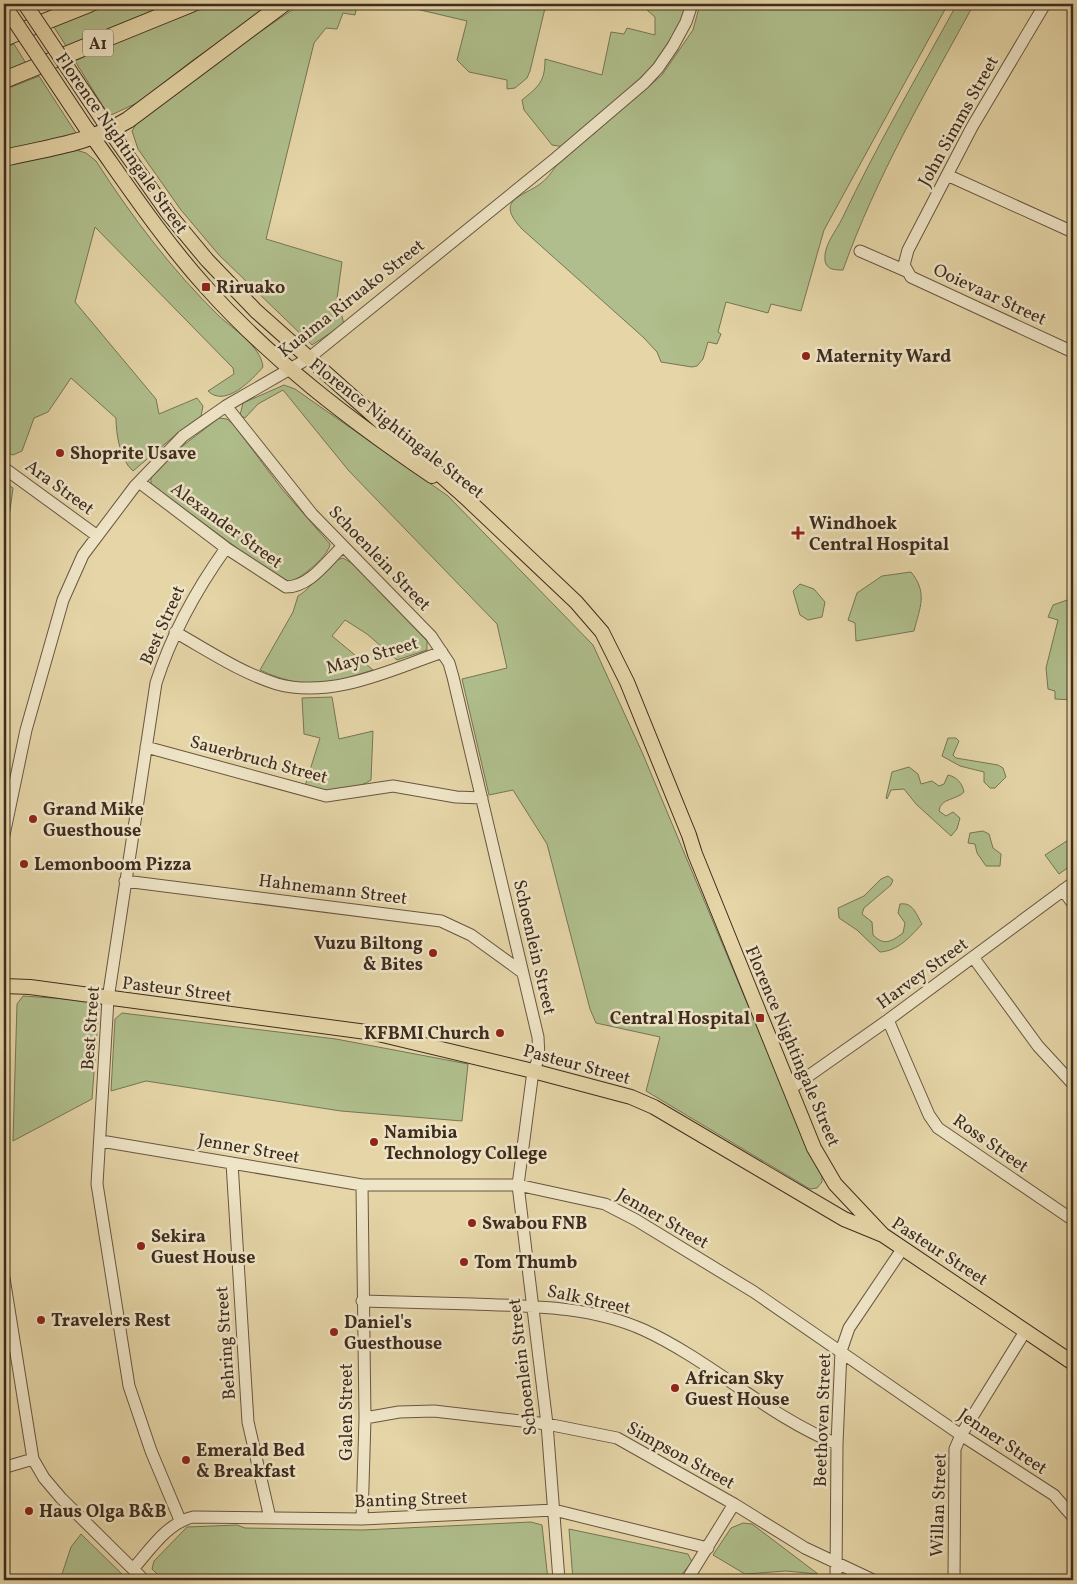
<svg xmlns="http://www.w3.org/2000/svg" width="1077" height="1584" viewBox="0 0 1077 1584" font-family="Vollkorn,serif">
	<rect width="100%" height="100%" fill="#e5d5a7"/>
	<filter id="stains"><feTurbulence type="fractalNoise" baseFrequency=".004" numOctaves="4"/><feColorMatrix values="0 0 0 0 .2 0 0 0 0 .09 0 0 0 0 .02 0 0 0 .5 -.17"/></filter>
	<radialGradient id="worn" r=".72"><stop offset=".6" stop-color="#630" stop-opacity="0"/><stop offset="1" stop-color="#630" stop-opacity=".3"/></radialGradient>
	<path fill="#afbe8c" stroke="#767556" d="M112,4H176L66,46L54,27Z
		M216,4H274L193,60L139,102L109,116L75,61L145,30Z
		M301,4H356L357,6L355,15L343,13L337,29L326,28L314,43L266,239L342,262L337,298L344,324L312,345L219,255L181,210L138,149L132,131L138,121L217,61Z
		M395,4H546L530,71L527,78L515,88L507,89V80L469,72L457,60L467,21Z
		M640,4H688C682,27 665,51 649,70L564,147L552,145L524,110L522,100C539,86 545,82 545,59L602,75L611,32L624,34L627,28L655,35V17Z
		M700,4H948L824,230L801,311L771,304L768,313L726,302L718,332L721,334L717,344L708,342L703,359L697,366L692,367L661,362L657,352L643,337L522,229C495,200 520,198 540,184C547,179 551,173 556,166L662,75L693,30Z
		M957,4H974C927,90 876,177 843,270C835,270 827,270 825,261C823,246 836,231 842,219C877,145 918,75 957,4Z
		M14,44L27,65L4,73V48Z
		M39,76L76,133L4,150V90Z
		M76,150L86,153L96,161C132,217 171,269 219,316C233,329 261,346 263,367C252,380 225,408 208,391L234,374L233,368L95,227L75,302L156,399L159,414L197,398L203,406L201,416L179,432L133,471C120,460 116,434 116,418L71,378L48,412L34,418L22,451L13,455L4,452V163Z
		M284,385L295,389L448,496L593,645L642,752L791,1108L822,1173V1182L817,1188L810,1189L646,1091L660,1037L596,1023L590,1009L547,844L513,790L489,795L462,679L507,668L497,624L349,471L283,390L258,404L245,418L240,415L243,403Z
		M219,418L227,419L233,424L282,489L330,544C330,554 301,579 291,581C286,582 281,579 276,577L151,484V478L172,454Z
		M4,482L13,488L4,555Z
		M343,558L353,564L427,641V650L397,660L367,634L345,620L332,636L373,670C325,685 307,691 260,670L293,612L298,596C315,586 326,562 343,558Z
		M911,572C928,593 920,607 914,631L856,641L855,623L848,620L857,593L882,576Z
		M800,584L814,589L825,602L822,617L808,620L800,615L793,591Z
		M1073,598V700L1055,699V691L1048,689L1046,668L1058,620L1048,617L1053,605Z
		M332,697L339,739L373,731L371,780C347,794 332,793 305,786L320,738L304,734L302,698Z
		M948,738H956L959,741L953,755L956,758L998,765L1003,768L1006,777L995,788H990L984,782V772L960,766L942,756Z
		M909,767L918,774L921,784L932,781L939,786L944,784L948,775C957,777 962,783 964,792C957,800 940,798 939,811L946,816L953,812L960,818L957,829L951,836L916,804L904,789L891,790L887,799L886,798L892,772Z
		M983,831L989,834L993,848L1001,854L1000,866H986L977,853L975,844L968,843L970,833Z
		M1073,837V864L1059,874L1045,855Z
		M888,876L893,880L891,885L864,908L862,914L872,922L873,935C884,946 891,942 903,933L905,923L898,913L900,904C913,902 916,914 922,924C910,937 898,951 880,952L857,930L839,918L838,908L864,896L881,879Z
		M23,996L81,1000L99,1005L92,1099L13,1141L17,1004Z
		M122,1013L336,1039L468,1064L462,1121L341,1111L146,1081L111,1091L115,1019Z
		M531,1522L542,1525L548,1580H163L152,1569L154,1561L187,1527L237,1525L245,1528L363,1530Z
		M743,1523L752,1524L818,1574L786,1571L745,1574L713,1555L731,1528Z
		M569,1529L688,1554L692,1562L677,1580H573Z
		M81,1534L128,1580H60L71,1547Z"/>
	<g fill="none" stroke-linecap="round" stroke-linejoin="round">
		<g stroke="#685641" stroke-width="13">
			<path id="minor" d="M1045,4L972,127L908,250L904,265L911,277L1073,352
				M947,175L1073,232
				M860,251L906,271
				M226,406L312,514L431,636L449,663L453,677L538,1037L539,1058L533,1071L518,1185L547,1424L559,1580
				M4,468L96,535
				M139,482L226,548L286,587C310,587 327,561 343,546
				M175,632C207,650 241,673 277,684C332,699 391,670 442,652
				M146,747L326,796L393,786L456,797L482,798
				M4,835L26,730L63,600L83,555L135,486L183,436L226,406L309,358L556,158L644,83L658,68L673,46L686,22L692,4
				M125,881L441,921L471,935L522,972
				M1063,890L1073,904
				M973,957L1038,1046L1073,1084
				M888,1020L929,1115L938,1128L1073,1220
				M790,1089L888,1020L1073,883
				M101,1141L362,1185H518L605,1204L636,1220L754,1292L961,1435L1054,1495L1073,1517
				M232,1163L248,1422L270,1518
				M362,1185L365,1418L362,1519
				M4,1278L33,1459L44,1478L61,1498L144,1580
				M362,1301C399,1302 436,1303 473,1304C530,1306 591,1306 644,1330C711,1361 768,1416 837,1444
				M365,1418L399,1412L434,1411L547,1424L617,1438L734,1504L805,1548L873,1580
				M4,1471L6,1467L33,1459
				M180,1520L151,1451L129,1386L97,1184L108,999L156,683C172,633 196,590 226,548
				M133,1569C150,1550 167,1523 193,1517L362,1519L554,1510L708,1548
				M687,1580L734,1504
				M836,1580L837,1444L841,1351L849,1328L903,1248
				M954,1580L955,1449L961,1435L1026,1330"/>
		</g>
		<g stroke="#3e2c1f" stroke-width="16">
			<path id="major" d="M103,121L168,213L207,260L256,311L465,497L576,602L602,632L627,682L689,835L695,854L814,1148L835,1184L883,1235
				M87,129C125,182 161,237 205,286C271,360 350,420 432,476
				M4,986L30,987L374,1033L533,1071L631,1097L654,1107L844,1219L883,1235L1073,1363"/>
		</g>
		<g stroke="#3e2c1f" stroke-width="18">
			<path id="highway" d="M4,38L89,4
				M4,80L191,4
				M4,158C47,148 90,143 128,120L283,4"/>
		</g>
		<use href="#minor" stroke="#eee4c6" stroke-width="11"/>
		<use href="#major" stroke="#e5d5a7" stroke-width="14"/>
		<use href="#highway" stroke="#e5d5a7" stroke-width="16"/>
		<g stroke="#3e2c1f" stroke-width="16" stroke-linecap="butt">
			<path id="major-bridge" d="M25,4L102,119
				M6,8L86,128"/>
		</g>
		<use href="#major-bridge" stroke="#e5d5a7" stroke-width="14"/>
	</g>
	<g fill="#8f2418" stroke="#eee4c6" stroke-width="2">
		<rect x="201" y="282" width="10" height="10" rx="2.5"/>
		<circle cx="806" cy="356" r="5"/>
		<circle cx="60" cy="453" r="5"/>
		<path d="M795.5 525.5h5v5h5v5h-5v5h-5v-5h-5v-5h5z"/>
		<circle cx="33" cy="819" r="5"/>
		<circle cx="24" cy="864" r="5"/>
		<circle cx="433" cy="953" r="5"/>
		<rect x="755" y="1013" width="10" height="10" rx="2.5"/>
		<circle cx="500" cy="1033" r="5"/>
		<circle cx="374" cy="1142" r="5"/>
		<circle cx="472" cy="1223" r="5"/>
		<circle cx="141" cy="1246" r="5"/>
		<circle cx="464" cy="1262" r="5"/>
		<circle cx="41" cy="1320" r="5"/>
		<circle cx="334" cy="1332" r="5"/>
		<circle cx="675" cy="1388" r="5"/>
		<circle cx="186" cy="1460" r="5"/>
		<circle cx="29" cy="1511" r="5"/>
	</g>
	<g text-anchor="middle" stroke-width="5" stroke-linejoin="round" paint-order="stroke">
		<rect fill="#eee4c6" stroke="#736351" stroke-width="1" x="83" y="29.5" width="30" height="27" rx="4"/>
		<g font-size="16" font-weight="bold" fill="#3e2c1f">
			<text x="98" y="49">A1</text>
		</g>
		<g font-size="18" fill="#3e2c1f" stroke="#eee4c6">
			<text transform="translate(958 121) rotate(-61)" y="6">John Simms Street</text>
			<text transform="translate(122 143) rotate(55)" y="6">Florence Nightingale Street</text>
			<text transform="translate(990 294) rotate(25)" y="6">Ooievaar Street</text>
			<text transform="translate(351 298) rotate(-38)" y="6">Kuaima Riruako Street</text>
			<text transform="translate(397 428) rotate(38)" y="6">Florence Nightingale Street</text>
			<text transform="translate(60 487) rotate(36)" y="6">Ara Street</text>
			<text transform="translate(227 525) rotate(36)" y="6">Alexander Street</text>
			<text transform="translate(380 558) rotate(46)" y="6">Schoenlein Street</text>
			<text transform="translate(162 625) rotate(-66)" y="6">Best Street</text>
			<text transform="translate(372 655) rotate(-16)" y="6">Mayo Street</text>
			<text transform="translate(259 759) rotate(15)" y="6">Sauerbruch Street</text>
			<text transform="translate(333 889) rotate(7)" y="6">Hahnemann Street</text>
			<text transform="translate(535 947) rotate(77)" y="6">Schoenlein Street</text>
			<text transform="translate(922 973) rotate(-36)" y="6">Harvey Street</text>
			<text transform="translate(177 989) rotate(7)" y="6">Pasteur Street</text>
			<text transform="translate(90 1028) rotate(-86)" y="6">Best Street</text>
			<text transform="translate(793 1046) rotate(67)" y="6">Florence Nightingale Street</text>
			<text transform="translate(577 1064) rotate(15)" y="6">Pasteur Street</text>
			<text transform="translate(991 1143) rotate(35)" y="6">Ross Street</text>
			<text transform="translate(249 1148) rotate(10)" y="6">Jenner Street</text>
			<text transform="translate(663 1218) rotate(30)" y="6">Jenner Street</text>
			<text transform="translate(940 1251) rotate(33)" y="6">Pasteur Street</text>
			<text transform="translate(589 1299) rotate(12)" y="6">Salk Street</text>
			<text transform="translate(225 1343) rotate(-94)" y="6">Behring Street</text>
			<text transform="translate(522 1367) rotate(-97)" y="6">Schoenlein Street</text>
			<text transform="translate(346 1412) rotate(-90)" y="6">Galen Street</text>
			<text transform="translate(822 1420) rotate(-88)" y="6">Beethoven Street</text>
			<text transform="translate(1003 1441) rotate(34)" y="6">Jenner Street</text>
			<text transform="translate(681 1455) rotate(29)" y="6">Simpson Street</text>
			<text transform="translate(411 1499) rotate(-2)" y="6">Banting Street</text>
			<text transform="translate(938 1505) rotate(-88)" y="6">Willan Street</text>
		</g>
		<g font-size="18" font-weight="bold" fill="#3e2c1f" stroke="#eee4c6" text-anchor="start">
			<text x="216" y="293">Riruako</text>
			<text x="816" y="362">Maternity Ward</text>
			<text x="70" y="459">Shoprite Usave</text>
			<text x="809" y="529">Windhoek<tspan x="809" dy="21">Central Hospital</tspan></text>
			<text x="43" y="815">Grand Mike<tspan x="43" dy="21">Guesthouse</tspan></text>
			<text x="34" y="870">Lemonboom Pizza</text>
			<text x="423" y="949" text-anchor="end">Vuzu Biltong<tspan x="423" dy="21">&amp; Bites</tspan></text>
			<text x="750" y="1024" text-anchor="end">Central Hospital</text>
			<text x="490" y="1039" text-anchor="end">KFBMI Church</text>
			<text x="384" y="1138">Namibia<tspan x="384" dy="21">Technology College</tspan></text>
			<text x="482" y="1229">Swabou FNB</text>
			<text x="151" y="1242">Sekira<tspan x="151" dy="21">Guest House</tspan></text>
			<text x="474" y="1268">Tom Thumb</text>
			<text x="51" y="1326">Travelers Rest</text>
			<text x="344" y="1328">Daniel's<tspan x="344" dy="21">Guesthouse</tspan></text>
			<text x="685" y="1384">African Sky<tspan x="685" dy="21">Guest House</tspan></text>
			<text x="196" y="1456">Emerald Bed<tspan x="196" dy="21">&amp; Breakfast</tspan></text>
			<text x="39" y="1517">Haus Olga B&amp;B</text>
		</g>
	</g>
	<rect width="1077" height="1584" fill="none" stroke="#e5d5a7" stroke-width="20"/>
	<rect x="5" y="5" width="1067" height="1574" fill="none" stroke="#3e2c1f" stroke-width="2.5"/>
	<rect x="10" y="10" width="1057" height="1564" fill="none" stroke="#3e2c1f"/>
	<rect width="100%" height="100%" filter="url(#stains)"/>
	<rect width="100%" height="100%" fill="url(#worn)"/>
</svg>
